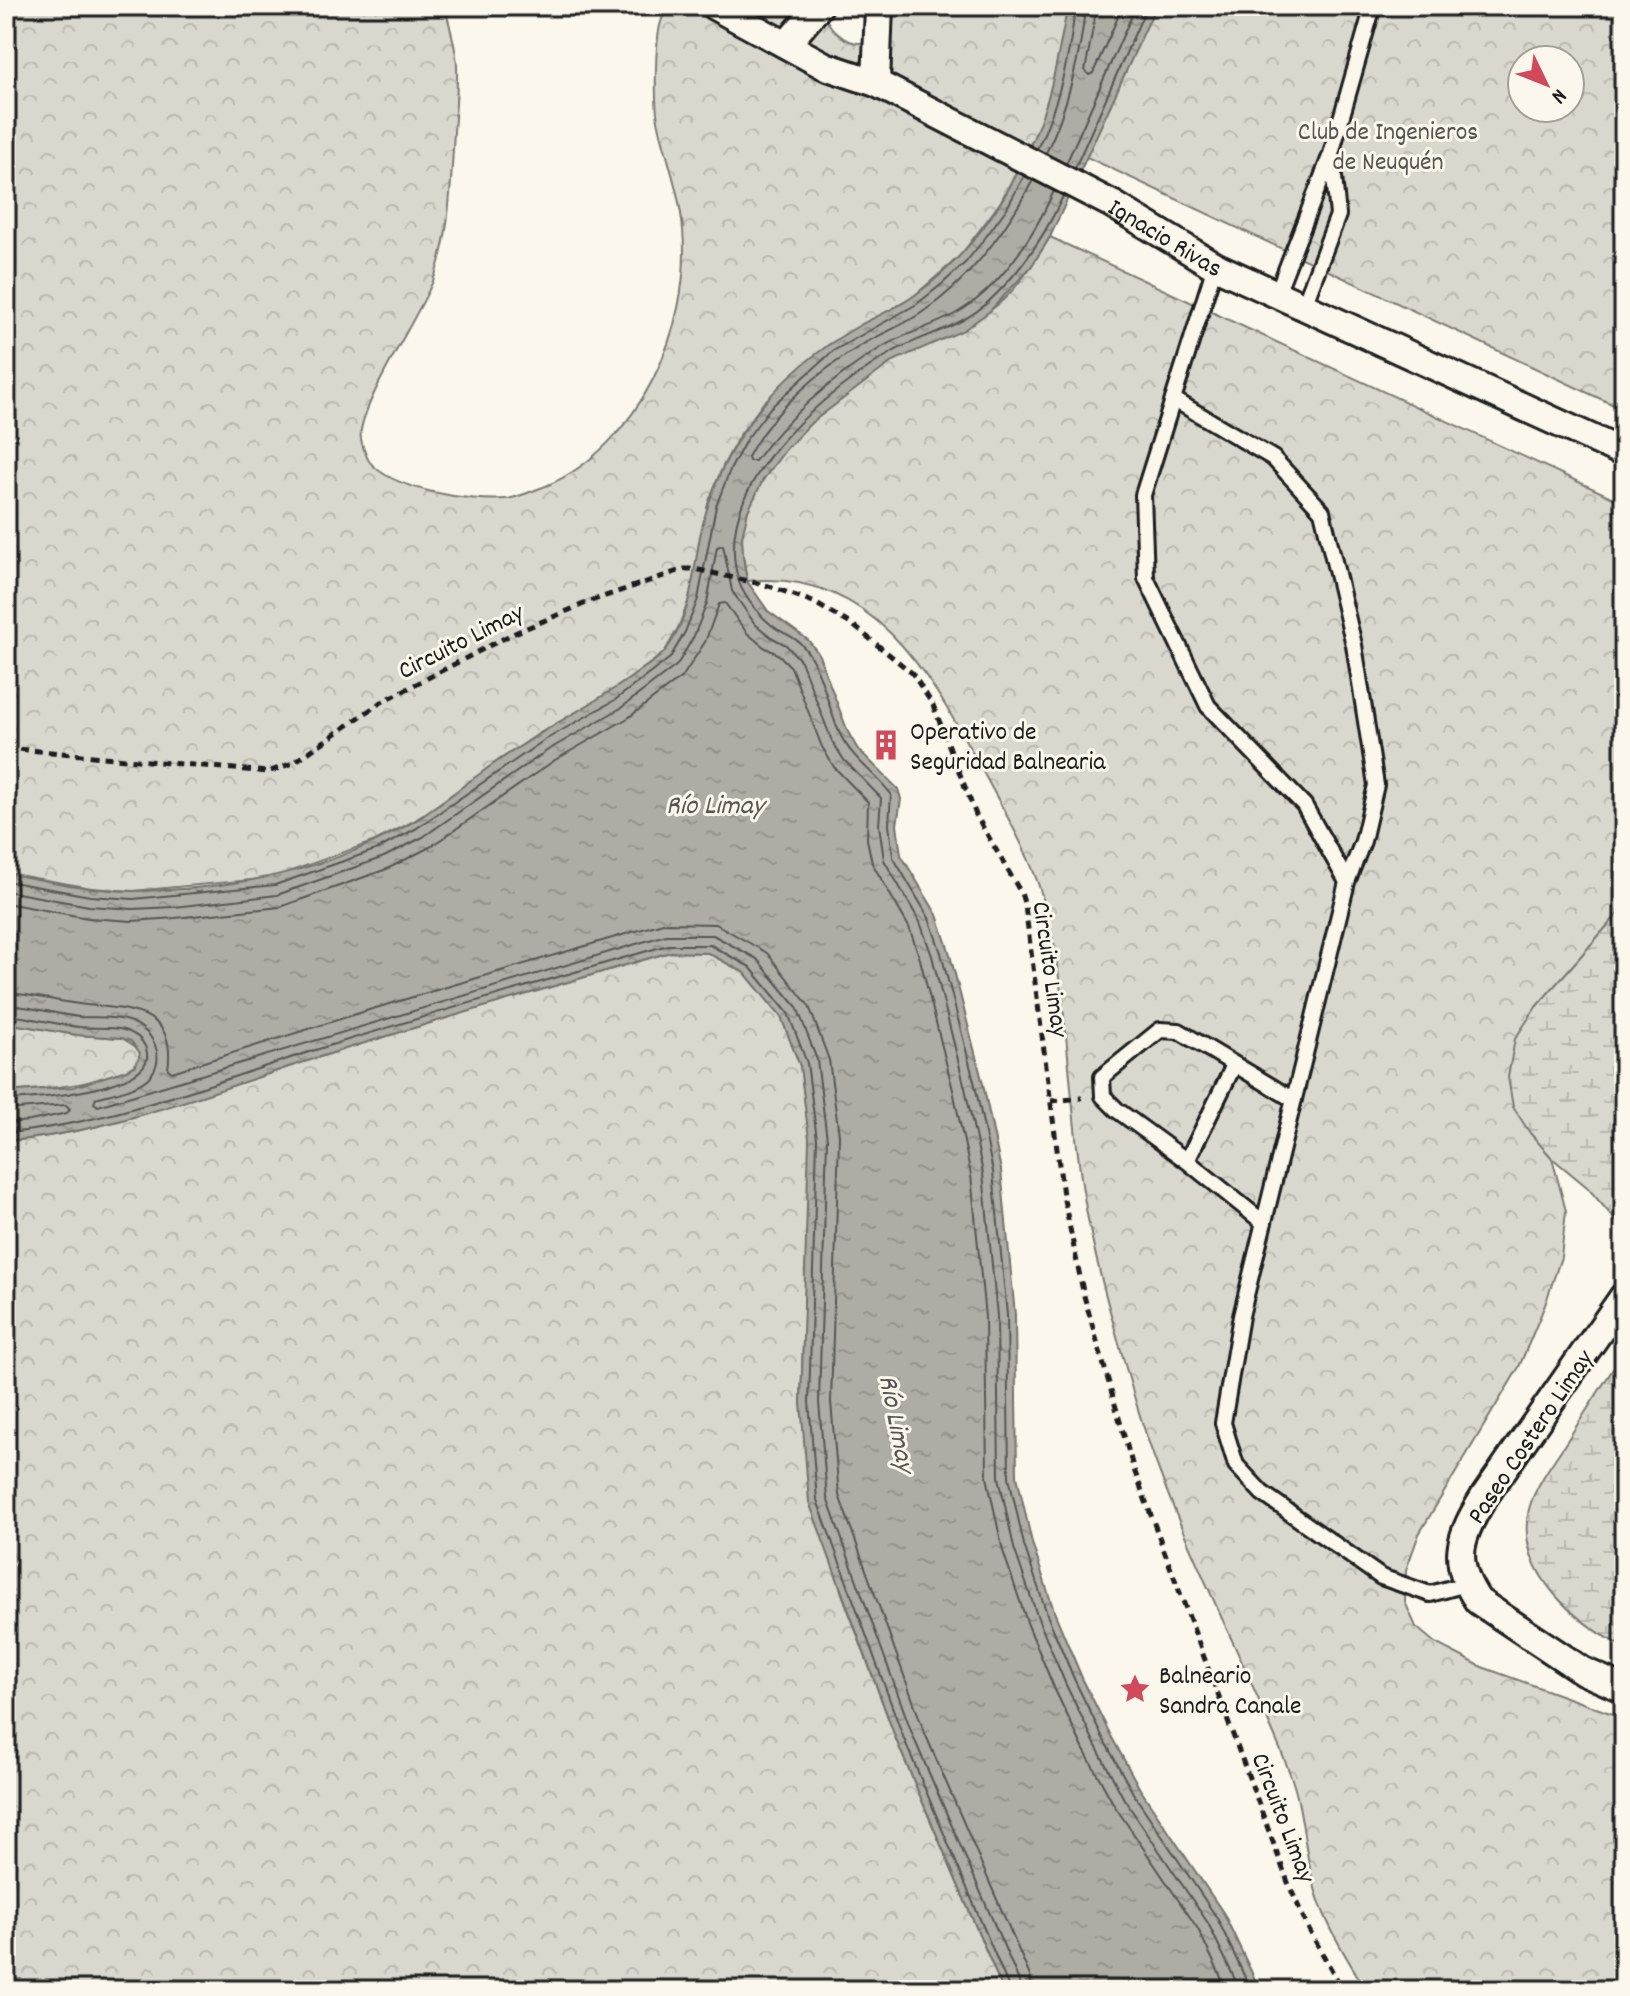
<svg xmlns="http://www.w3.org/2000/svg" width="1630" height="1996" viewBox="0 0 1630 1996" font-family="Dekko,sans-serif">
	<defs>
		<pattern id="forest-crowns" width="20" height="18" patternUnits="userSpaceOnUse" patternTransform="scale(2)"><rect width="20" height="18" fill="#dad7ce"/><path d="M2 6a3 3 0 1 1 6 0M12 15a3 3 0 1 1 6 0" fill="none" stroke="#bab8b0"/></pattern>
		<pattern id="wetland-marsh" width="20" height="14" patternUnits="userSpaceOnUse" patternTransform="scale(2)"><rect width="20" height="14" fill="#dad7ce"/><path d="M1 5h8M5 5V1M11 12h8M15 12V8" fill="none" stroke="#bab8b0"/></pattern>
		<pattern id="water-ripples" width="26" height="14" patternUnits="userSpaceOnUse" patternTransform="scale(2)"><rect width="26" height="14" fill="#afaca5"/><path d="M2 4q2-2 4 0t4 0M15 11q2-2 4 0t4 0" fill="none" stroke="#96938d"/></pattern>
	</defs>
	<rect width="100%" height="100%" fill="#fbf7ec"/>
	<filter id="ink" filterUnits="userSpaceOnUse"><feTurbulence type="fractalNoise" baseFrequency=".0125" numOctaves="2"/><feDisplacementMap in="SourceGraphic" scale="16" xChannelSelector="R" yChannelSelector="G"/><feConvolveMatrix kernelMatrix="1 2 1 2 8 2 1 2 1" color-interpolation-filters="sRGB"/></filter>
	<g filter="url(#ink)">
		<path fill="url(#forest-crowns)" stroke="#7b7a75" stroke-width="2" fill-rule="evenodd" d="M6,6H445C449,25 456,46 457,65C458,93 454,122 453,150C450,195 449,238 433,281C420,314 355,412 361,439C362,445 366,456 369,461C391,490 471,502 506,499C518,498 534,490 546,486C639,446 692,328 683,230C680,194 667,160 659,125C654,105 655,41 661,22C662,17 666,11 669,6H823C825,28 845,46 868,43C876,42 883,35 891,31L896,6H1624V410L1036,133L1000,203L960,256L913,297L828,345L764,402L739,436L723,466L708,504L690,597L678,628L664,653L611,693L538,734L414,821L375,841L272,878L133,891L91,888L6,873ZM1522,60H1570V108H1522Z
			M1050,237L1624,503V907L1536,1007L1530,1133L1552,1158L1566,1211L1561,1257L1545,1305L1519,1367L1419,1534L1406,1570L1405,1602L1416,1627L1435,1643L1482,1667L1624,1718V1990H1366C1346,1957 1322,1919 1313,1881C1303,1844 1303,1806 1289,1771C1239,1645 1172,1527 1134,1396C1115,1329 1094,1261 1083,1191C1068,1098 1069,1002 1046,910C1034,860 1006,815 982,770C930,675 873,568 747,581C745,567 742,553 742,539C746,466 838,393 896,360C926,343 960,331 988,312C1014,295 1034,263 1050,237Z
			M670,952L708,953L745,973L781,1017L800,1066L810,1139L801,1403L841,1591L897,1742L1003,1990H6V1141C104,1134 211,1092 304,1062C426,1023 548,988 670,952Z
			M6,1023L77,1035L122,1038L136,1047L140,1053L139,1060C122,1084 35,1090 6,1092Z"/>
		<path fill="url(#wetland-marsh)" stroke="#7b7a75" stroke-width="2" d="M1624,907V1241L1618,1223L1587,1187L1552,1158L1530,1133L1513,1107L1508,1077L1515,1039L1536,1007Z
			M1624,1343V1647C1576,1623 1514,1571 1529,1509C1535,1486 1552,1464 1565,1444C1583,1416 1600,1389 1618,1361Z"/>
		<path fill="url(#water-ripples)" stroke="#74726e" stroke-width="2" d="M1068,6H1156L1050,237L1031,267L990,311L964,330L893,361L811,423L786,449L763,480L748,511L742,536L743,557L747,581L768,611L808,640L818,653L848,732L857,748L898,789L901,799L897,825L901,855L937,915L949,951L983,1084L1001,1170L1015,1315L1017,1476L1032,1543L1055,1614L1082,1678L1111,1736L1140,1789L1224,1914L1260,1990H1003L897,1742L809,1502L801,1403L809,1139L800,1066L781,1017L745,973L708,953L670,952C548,988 426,1023 304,1062C211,1092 104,1134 6,1141V1092L73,1087L129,1069L136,1065L140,1053L131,1041L122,1038L77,1035L6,1023V873C48,881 91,891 134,891C230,890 329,871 413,822C437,808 458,789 481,773C499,759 519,747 538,735C573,713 608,695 641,670C649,664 659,659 665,651C691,619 693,574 700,536C710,488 731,444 762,406C787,375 821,348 855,328C875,316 897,309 915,295C977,251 1020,181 1044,110C1056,76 1060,41 1068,6Z"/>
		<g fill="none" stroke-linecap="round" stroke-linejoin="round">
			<path stroke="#575653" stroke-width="2" d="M1097,6L1085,71L1089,75L1093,73L1123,6
				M1037,149C1058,106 1071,53 1075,6
				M1046,153C1066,112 1082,52 1085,6
				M1066,164L1136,6
				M1075,168L1147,6
				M1033,180C1006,231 972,278 924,311C906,324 885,332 865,343C820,370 772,410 748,457L749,461H755C789,414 833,378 882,347C905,333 932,327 955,314C1000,289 1033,237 1054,191
				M1063,196C1045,236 1019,274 986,304C958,329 921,335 889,354C818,398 709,486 739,582C745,599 762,619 777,629C785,634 795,637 802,645C823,668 827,707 840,734C852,759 875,773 891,794L889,825L893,857L929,918L941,953L975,1085L993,1172L1007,1315L1009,1477L1024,1545L1048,1617L1075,1681L1104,1740L1133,1793L1217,1918L1251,1990
				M6,881L90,896L133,899L275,885L378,849L417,828L543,741L615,700L670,658L685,632L698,599L716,506L730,470L746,440L770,408L833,351L917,304L942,284L966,262L985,238L1007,208L1024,176
				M6,891L89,906L133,909L174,907L277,895L384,857L423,837L548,750L621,708L677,665L694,636L707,603L717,547L723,545L732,591L755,624L771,637L786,645L801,661L832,741L844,760L881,798L879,825L884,860L920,922L932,956L965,1088L983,1173L997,1316L999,1477L1014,1548L1039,1621L1066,1685L1095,1744L1124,1799L1208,1923L1240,1990
				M6,903L88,918L132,921L175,918L280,907L387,869L430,847L555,760L628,718L683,676L705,642L719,604L725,603L747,633L764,647L779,655L791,667L822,747L834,767L868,802L867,839L872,863L909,927L920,959L953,1090L971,1175L985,1317L987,1477L1003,1551L1028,1625L1055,1690L1084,1750L1114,1805L1198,1929L1227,1990
				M6,993C31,994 55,1001 79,1004C122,1010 178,1005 168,1069L172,1072L369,1010L663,923L716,924L767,953L809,1006L829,1060L839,1135L831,1402L839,1495L924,1731L1030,1976L1032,1990
				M6,1005C30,1006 55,1014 79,1017C95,1018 113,1016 128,1021C152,1028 169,1058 148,1078C135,1090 112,1093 96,1098L94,1103L98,1106L666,935H713L757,959L797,1007L817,1060L827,1139L819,1402L827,1498L913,1736L1019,1981L1020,1990
				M6,1015C30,1017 54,1024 79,1027C96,1029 118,1025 133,1034C140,1037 146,1045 147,1053C153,1090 32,1099 6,1100
				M6,1110L66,1105L70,1109L67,1113L30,1121L6,1123
				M6,1133C108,1124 209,1084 306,1053C426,1015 547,980 668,945H710L750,967L788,1013L807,1063L817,1139L809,1402L817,1500L904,1739L1010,1990"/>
			<g stroke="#1c1c1c" stroke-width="20">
				<path id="lane" d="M1215,266L1143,495L1146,578L1208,706L1304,805L1347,882
					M1277,293L1331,154L1373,6
					M1304,305L1338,215L1332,158
					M1173,399L1273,458L1322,511L1354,645L1376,785L1363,841L1347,882L1241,1316L1223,1423L1236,1465L1262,1493L1381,1577L1430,1594L1466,1584
					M1187,1161L1234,1065
					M1264,1223L1187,1161L1117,1110L1103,1096L1102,1077L1160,1030L1179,1031L1294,1100"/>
			</g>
			<g stroke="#1c1c1c" stroke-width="32">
				<g id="street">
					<path id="s1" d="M714,6L825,66L876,83L1112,204L1215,266L1624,453"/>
					<path d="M787,44L819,6"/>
					<path d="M876,83L879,6"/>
					<path d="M1624,1296L1484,1497C1460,1536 1450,1560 1478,1601L1583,1671L1624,1689"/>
				</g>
			</g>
			<path stroke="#1c1c1c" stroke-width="5" stroke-dasharray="8 6" stroke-linecap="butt" d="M6,748L268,772L293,763L380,703L510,635L591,601L684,569H695L769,586L813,602L854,626L912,673L933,705L976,815L1021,893L1025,906L1063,1195L1084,1296L1133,1467L1289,1885L1309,1930L1343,1990
				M1051,1101L1082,1098"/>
			<use href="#lane" stroke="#fbf7ec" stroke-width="14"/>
			<use href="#street" stroke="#fbf7ec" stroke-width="26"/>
		</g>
	</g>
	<defs>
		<g id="building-bare" transform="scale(2.4)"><path d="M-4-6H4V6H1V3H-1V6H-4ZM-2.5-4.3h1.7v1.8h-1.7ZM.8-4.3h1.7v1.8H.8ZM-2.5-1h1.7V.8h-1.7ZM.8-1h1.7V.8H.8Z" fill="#d1495b" stroke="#fbf7ec" stroke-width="2.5" paint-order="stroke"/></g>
		<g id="sight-bare" transform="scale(2.4)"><path d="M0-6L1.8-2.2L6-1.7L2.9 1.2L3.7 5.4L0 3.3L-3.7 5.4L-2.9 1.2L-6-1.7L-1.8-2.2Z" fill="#d1495b" stroke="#fbf7ec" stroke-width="2.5" paint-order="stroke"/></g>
	</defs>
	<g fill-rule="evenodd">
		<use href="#building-bare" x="886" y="745"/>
		<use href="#sight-bare" x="1135" y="1689"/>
	</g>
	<g text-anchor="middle" stroke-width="6" stroke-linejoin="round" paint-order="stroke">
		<g font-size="26" fill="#555451" stroke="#fbf7ec">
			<text x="1388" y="139">Club de Ingenieros<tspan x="1388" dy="30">de Neuquén</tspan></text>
		</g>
		<g font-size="26" fill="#1c1c1c" stroke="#fbf7ec">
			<text dy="9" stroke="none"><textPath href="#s1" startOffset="508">Ignacio Rivas</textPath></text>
			<text transform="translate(460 640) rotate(-27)" y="9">Circuito Limay</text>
			<text transform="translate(1052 969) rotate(82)" y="9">Circuito Limay</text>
			<text transform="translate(1529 1436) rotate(-56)" y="9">Paseo Costero Limay</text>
			<text transform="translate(1285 1817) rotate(69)" y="9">Circuito Limay</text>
		</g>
		<g font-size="26" fill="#1c1c1c" stroke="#fbf7ec" text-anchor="start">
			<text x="910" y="739">Operativo de<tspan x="910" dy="30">Seguridad Balnearia</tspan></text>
			<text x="1159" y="1683">Balneario<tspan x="1159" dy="30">Sandra Canale</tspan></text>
		</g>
		<g font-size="28" font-style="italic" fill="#575653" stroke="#fbf7ec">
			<text x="715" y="813">Río Limay</text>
			<text transform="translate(899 1423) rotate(79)" y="10">Río Limay</text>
		</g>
	</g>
	<rect width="1630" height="1996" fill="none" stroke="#fbf7ec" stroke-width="32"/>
	<rect x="16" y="16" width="1598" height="1964" fill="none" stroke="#1c1c1c" stroke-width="3" filter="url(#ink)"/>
	<g transform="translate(1546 84) rotate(133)"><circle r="38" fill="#fbf7ec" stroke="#a29f99" stroke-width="2"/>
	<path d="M0-6L14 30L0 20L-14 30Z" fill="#d1495b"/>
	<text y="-12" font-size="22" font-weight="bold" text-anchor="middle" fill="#1c1c1c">N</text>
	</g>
</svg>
